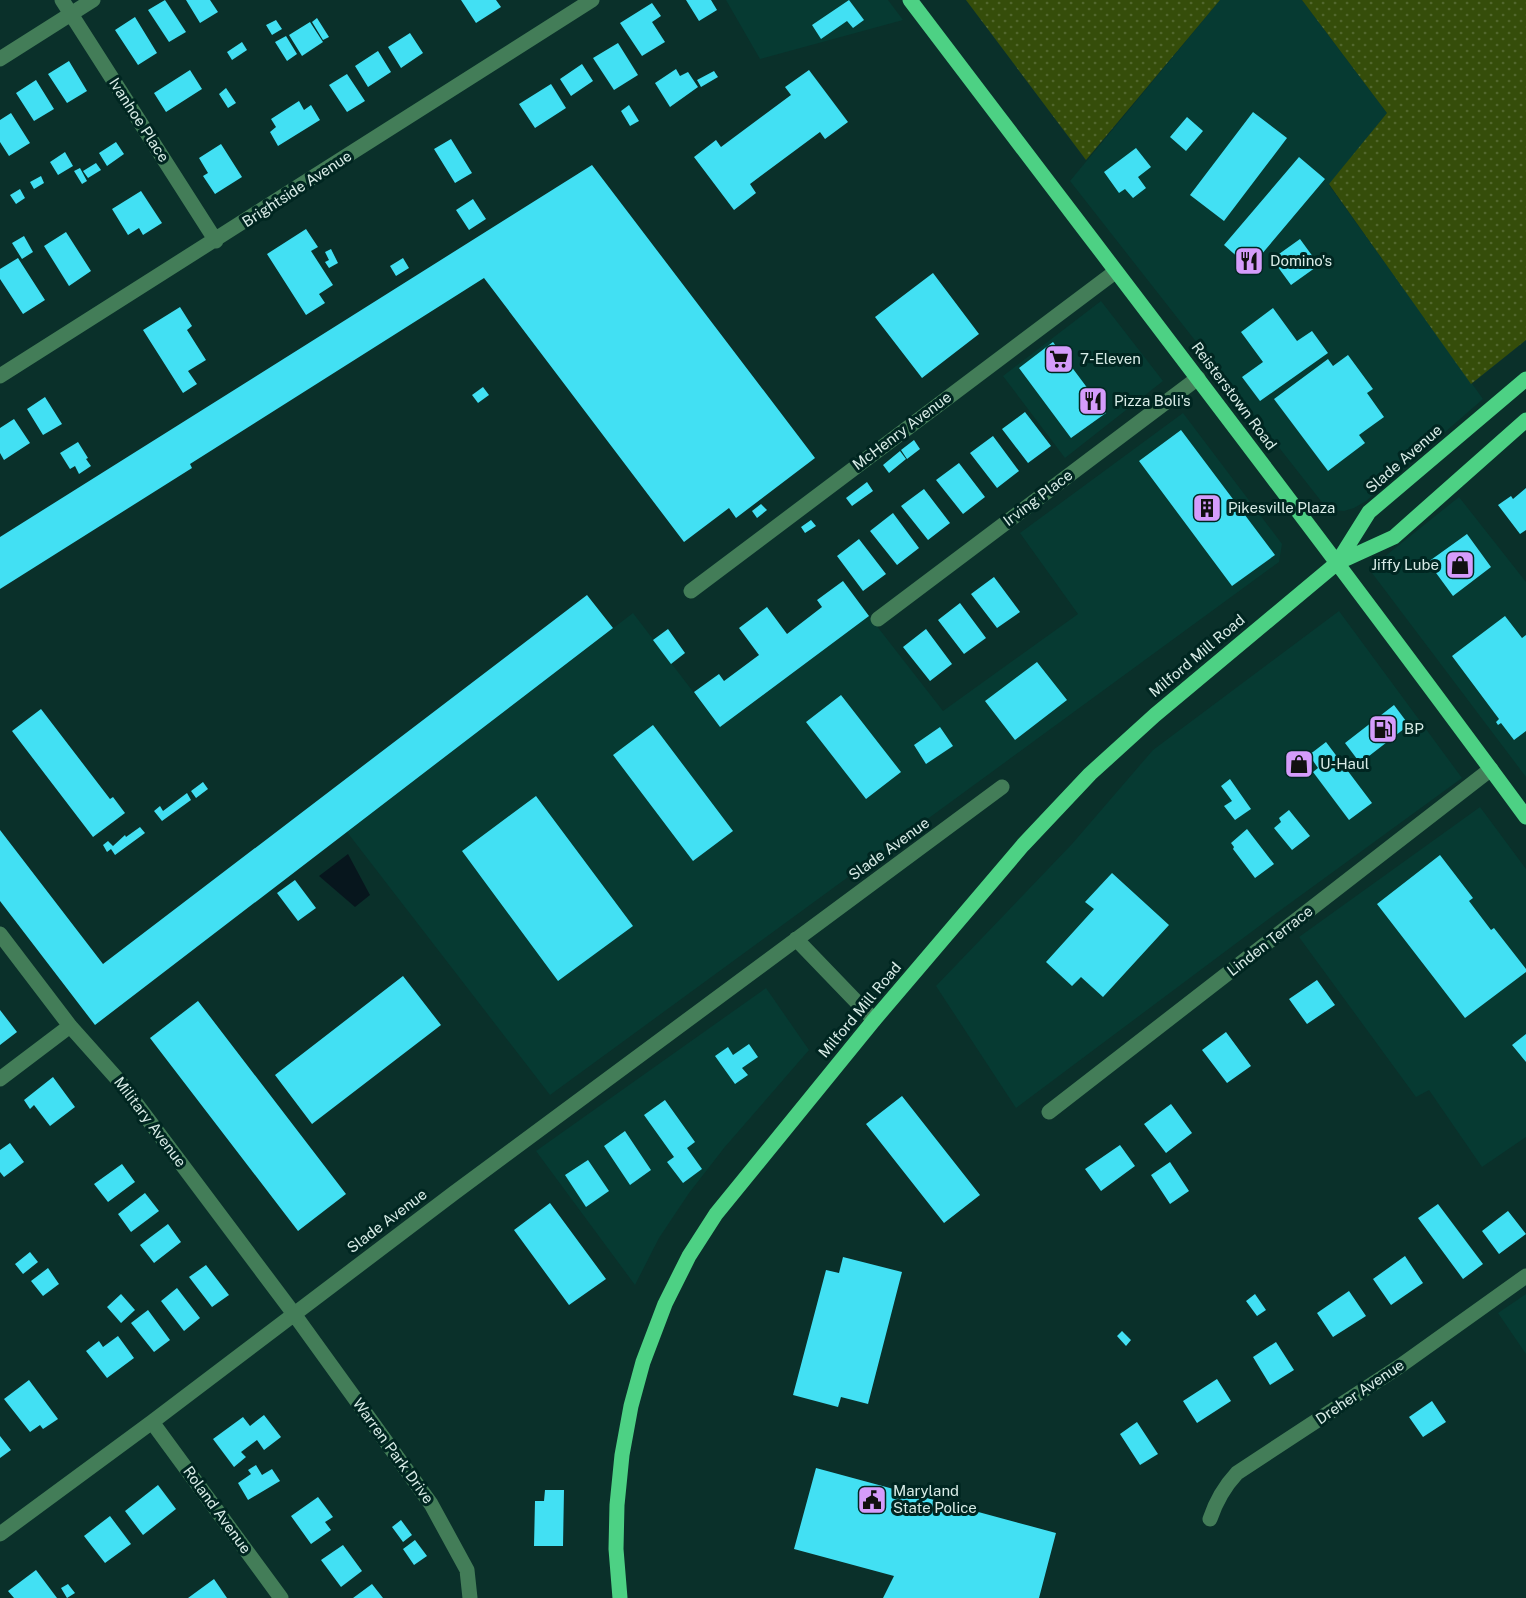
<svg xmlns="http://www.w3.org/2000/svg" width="1526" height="1598" viewBox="0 0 1526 1598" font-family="'Public Sans',sans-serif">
	<defs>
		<pattern id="grass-dots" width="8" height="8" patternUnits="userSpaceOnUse" patternTransform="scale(1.5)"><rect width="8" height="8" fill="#354d0a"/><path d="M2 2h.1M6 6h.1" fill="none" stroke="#52672e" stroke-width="1.8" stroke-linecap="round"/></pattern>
	</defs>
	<rect width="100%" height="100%" fill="#0a302a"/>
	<path fill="#063a32" d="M726,0H888L903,20L760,59Z
		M1220,0H1302L1387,113L1329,185L1483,399L1366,501L1354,508L1344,511L1333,510L1321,501L1070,181Z
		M1101,301L1163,381L1065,458L1003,376Z
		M1183,413L1282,544L1279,562L550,1095L347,832L633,613L720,727L869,616L943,711L1078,614L1020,533Z
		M1459,497L1526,582V777L1369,569Z
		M1339,611L1462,778L1278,912L1016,1108L936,986L1072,844L1153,750Z
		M1480,807L1526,869V1137L1482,1167L1429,1090L1416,1097L1299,937Z
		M766,988L809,1050L724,1148L689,1193L659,1238L635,1285L536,1151Z
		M1526,1294V1354L1498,1313Z"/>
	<path fill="url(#grass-dots)" d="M966,0H1220L1086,160Z
		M1302,0H1526V340L1471,384L1329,184L1387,113Z"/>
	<path fill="#07161d" d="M348,854L370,895L355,907L319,876Z"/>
	<path fill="#42e0f3" d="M165,0L186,32L169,42L148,10Z
		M186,0H210L218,12L200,23Z
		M461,0H496L501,7L476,23Z
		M686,0H711L717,10L699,21Z
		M849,0L864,20L853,28L847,21L821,39L812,25Z
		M652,3L661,16L652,22L665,42L642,56L620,23Z
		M135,17L157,53L138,65L115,30Z
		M317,18L329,37L323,40L312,22Z
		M276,20L282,29L272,35L266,25Z
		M310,22L323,42L302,56L289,35Z
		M410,33L423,53L401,68L388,47Z
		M286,36L297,54L287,61L275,42Z
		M242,42L247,50L232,60L227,52Z
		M618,43L638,75L614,90L593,58Z
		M378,51L391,72L368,87L355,66Z
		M69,61L87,91L67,103L48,74Z
		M582,64L593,81L571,96L560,79Z
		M676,69L680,76L688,72L698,87L670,107L655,83Z
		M190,70L202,89L166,112L154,93Z
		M809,70L848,122L825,139L820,132L750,184L756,193L734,210L694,157L716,140L721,147L791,95L785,87Z
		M714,71L718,77L701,87L697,80Z
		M347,74L365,101L347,112L329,85Z
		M36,80L54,109L34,121L16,93Z
		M551,84L566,108L535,128L519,104Z
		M226,88L236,103L228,108L219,94Z
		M299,101L304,110L311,105L320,120L278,146L270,132L276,127L271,119Z
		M629,105L639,121L630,126L621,111Z
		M1253,112L1287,138L1224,221L1190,195Z
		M11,113L30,143L9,156L0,142V120Z
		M1187,117L1203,131L1186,151L1170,137Z
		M451,139L472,173L455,183L434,149Z
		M116,142L124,154L107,166L99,153Z
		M221,144L242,177L215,194L203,176L208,173L199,158Z
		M1136,148L1151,167L1138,177L1146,188L1133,198L1125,189L1119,193L1104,172Z
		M65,152L73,166L58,175L50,162Z
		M1299,157L1325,179L1250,268L1224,245Z
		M96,163L101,170L88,178L83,171Z
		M592,165L815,458L736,518L729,508L684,542L484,278L190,464L192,468L0,589V537Z
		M80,168L87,181L82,184L74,171Z
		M41,176L44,183L34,189L30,182Z
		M20,189L25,198L16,204L10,195Z
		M141,191L162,223L143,235L139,228L128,235L112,209Z
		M473,199L486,219L469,230L456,210Z
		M306,229L318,247L311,251L333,285L319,294L325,303L306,315L267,254Z
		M66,232L91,271L69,286L44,246Z
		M24,236L33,252L22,259L12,243Z
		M1300,239L1319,265L1291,285L1272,259Z
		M331,249L338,263L329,268L325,262L329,260L325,252Z
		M18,258L45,300L23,314L0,279V269Z
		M403,258L409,268L396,276L390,266Z
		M933,273L979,334L922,378L875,317Z
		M180,307L192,326L187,330L206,360L188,371L197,384L183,393L143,330Z
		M1273,308L1297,341L1312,331L1328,353L1260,401L1242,377L1263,362L1241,332Z
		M1053,342L1106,413L1071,438L1019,368Z
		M1348,355L1373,389L1367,393L1384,417L1359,435L1365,443L1328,471L1274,399L1328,359L1333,366Z
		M483,387L489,395L478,403L472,395Z
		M45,397L62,424L43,435L27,409Z
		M1025,412L1051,446L1028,463L1002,429Z
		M14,419L30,443L4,460L0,453V428Z
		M1181,430L1275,555L1232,586L1139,461Z
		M993,436L1019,471L997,488L970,453Z
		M914,440L920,449L907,459L901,450Z
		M78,442L88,458L86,459L91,466L79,474L75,466L70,469L60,453Z
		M900,451L906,459L889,473L883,465Z
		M959,463L985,497L963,514L936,480Z
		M867,482L873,491L852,506L846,498Z
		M1526,488V530L1520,534L1498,505L1511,496L1513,499Z
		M924,489L950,523L928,540L901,506Z
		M761,504L767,510L757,518L752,511Z
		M893,513L919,548L897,565L870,531Z
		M811,520L816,526L805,533L801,527Z
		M1467,534L1491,567L1453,596L1428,562Z
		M859,539L886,574L863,591L837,556Z
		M994,577L1020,612L997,628L971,594Z
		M843,581L869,616L720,727L694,692L719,674L724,681L759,655L739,628L767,607L787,634L822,607L817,600Z
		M587,595L613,628L95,1025L0,901V830L103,964Z
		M960,603L986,638L964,654L938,620Z
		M1505,616L1522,638L1526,635V731L1514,740L1501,723L1498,725L1496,722L1499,719L1452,656Z
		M668,629L685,653L671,664L653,640Z
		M926,629L952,664L930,681L903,647Z
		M1037,662L1067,700L1015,740L985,701Z
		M841,695L901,772L866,799L806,722Z
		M1394,705L1409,725L1360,763L1345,743Z
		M41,709L110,799L113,797L125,813L93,837L12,731Z
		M653,725L733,831L693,861L613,755Z
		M940,727L953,746L926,764L914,745Z
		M1326,742L1372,803L1349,820L1313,772L1318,768L1309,755Z
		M1230,779L1251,809L1235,820L1224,806L1232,801L1221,786Z
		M203,782L208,789L196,798L191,791Z
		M187,793L191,800L162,821L154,811L160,806L163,811Z
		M536,796L633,926L558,981L462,851Z
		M1289,810L1310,836L1292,850L1274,828L1281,822L1279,818Z
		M140,827L145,833L115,855L111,849L107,852L103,845L108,841L113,846L125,835L126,837Z
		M1247,829L1274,864L1255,878L1233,849L1234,847L1231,843Z
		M1440,855L1473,898L1469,901L1491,930L1494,928L1526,969V972L1465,1018L1377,904Z
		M1112,873L1169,925L1103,997L1081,977L1072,986L1046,962L1094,909L1085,902Z
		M295,880L316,908L298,921L277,893Z
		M403,976L441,1025L312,1124L275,1075Z
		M1317,980L1335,1005L1307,1024L1289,999Z
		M198,1001L346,1194L298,1231L150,1038Z
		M0,1010L17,1032L0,1045Z
		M1226,1032L1251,1066L1227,1083L1202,1050Z
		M1526,1034V1062L1512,1045Z
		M749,1044L758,1057L742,1068L748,1075L735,1084L715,1056L728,1047L733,1055Z
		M53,1077L75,1107L50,1126L34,1105L30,1109L24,1100Z
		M902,1096L980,1195L944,1223L866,1124Z
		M665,1100L695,1142L687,1148L702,1169L683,1183L667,1162L674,1157L644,1115Z
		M1171,1104L1192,1133L1166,1153L1144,1124Z
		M625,1131L651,1170L630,1185L604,1146Z
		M10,1143L24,1162L4,1177L0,1172V1150Z
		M1120,1145L1135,1166L1101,1191L1085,1169Z
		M588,1160L609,1191L586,1207L565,1175Z
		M1170,1162L1189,1191L1170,1204L1151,1175Z
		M122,1164L135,1182L108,1202L94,1184Z
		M145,1193L159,1211L131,1232L118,1214Z
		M550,1203L606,1279L569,1305L514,1230Z
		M1438,1204L1483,1264L1463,1279L1418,1218Z
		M1508,1211L1526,1234L1499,1254L1482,1231Z
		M168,1224L181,1242L154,1263L140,1245Z
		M30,1252L38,1262L23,1274L15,1264Z
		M1405,1256L1423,1283L1391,1305L1373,1279Z
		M843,1257L902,1272L868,1404L841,1397L838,1407L793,1395L826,1270L839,1273Z
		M206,1265L229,1295L212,1307L189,1277Z
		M48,1268L59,1284L43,1296L31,1281Z
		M177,1288L200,1318L184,1331L161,1301Z
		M1349,1291L1366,1316L1333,1337L1317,1313Z
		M121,1294L135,1310L121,1323L107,1307Z
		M1255,1294L1266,1310L1257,1316L1246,1301Z
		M148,1310L170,1340L154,1352L131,1323Z
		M1122,1331L1131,1340L1126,1346L1117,1336Z
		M118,1336L134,1358L107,1378L86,1351L99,1341L103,1347Z
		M1276,1342L1294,1370L1270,1385L1253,1357Z
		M1217,1379L1231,1401L1197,1423L1183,1401Z
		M29,1380L58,1419L43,1429L40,1425L30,1432L4,1399Z
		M1432,1401L1446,1422L1423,1437L1409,1417Z
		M264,1415L281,1437L264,1450L257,1440L241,1452L246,1457L234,1467L213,1439L243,1417L250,1426Z
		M1137,1422L1158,1454L1140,1465L1120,1434Z
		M0,1436L11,1450L0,1458Z
		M256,1465L262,1475L272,1469L280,1481L248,1500L238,1483L251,1474L248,1470Z
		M816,1468L1056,1533L1039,1598H883L894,1576L794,1549Z
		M158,1485L176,1509L143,1535L125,1511Z
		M545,1490H564L563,1546H534L535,1501H544Z
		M318,1497L333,1517L325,1522L331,1530L311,1544L291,1516Z
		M110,1516L131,1544L105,1563L84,1536Z
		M401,1520L412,1535L403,1542L392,1527Z
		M415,1540L427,1556L414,1565L403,1549Z
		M343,1545L362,1571L341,1587L321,1560Z
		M36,1570L57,1598H14L8,1591Z
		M214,1579L227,1598H188Z
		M68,1584L75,1593L67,1598L61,1588Z
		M372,1584L383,1598H353Z"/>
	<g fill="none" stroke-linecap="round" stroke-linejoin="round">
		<path stroke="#437d58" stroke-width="15" d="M62,0L216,241
			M0,59L93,0
			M0,376L592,0
			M691,591L1115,272
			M878,619L1198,378
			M0,934L70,1026L120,1082L294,1314L431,1504L467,1570L470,1598
			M796,939L874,1020
			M0,1079L70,1026
			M1049,1112L1491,769
			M152,1422L281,1598
			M1210,1519C1216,1501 1224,1487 1237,1473L1400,1366L1526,1276
			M0,1534L152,1422L454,1193L1002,787"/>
		<path stroke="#4dd184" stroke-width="15" d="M910,0C1116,272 1324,542 1526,817
			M1337,563L1369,512L1526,379
			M620,1598L616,1549L617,1505L622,1455L631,1406L643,1362L665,1304L689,1256L716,1214L874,1020L1023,845L1090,774L1155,715L1337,563L1394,537L1526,420"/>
	</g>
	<defs>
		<g id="restaurant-square" transform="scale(1.5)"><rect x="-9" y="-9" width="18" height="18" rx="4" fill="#d59cfb" stroke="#002621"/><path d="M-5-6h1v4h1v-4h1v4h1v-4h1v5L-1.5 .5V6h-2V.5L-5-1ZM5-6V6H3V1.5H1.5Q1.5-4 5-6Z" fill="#111"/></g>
		<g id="supermarket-square" transform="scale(1.5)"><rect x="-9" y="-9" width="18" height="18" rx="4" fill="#d59cfb" stroke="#002621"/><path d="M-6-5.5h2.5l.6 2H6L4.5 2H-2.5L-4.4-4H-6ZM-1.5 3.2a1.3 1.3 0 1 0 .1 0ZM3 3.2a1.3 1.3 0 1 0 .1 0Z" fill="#111"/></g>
		<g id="building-square" transform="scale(1.5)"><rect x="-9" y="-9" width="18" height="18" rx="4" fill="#d59cfb" stroke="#002621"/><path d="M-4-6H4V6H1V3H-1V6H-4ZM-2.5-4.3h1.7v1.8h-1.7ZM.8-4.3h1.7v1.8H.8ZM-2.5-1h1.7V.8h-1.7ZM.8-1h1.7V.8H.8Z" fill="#111"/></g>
		<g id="shop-square" transform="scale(1.5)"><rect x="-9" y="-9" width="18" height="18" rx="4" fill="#d59cfb" stroke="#002621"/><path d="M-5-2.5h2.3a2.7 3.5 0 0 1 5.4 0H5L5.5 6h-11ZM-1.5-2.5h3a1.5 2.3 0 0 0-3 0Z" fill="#111"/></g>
		<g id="fuel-square" transform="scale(1.5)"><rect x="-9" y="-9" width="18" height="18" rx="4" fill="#d59cfb" stroke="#002621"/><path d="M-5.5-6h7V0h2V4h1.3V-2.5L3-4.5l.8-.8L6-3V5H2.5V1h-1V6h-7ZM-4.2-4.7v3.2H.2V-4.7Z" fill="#111"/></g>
		<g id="civic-square" transform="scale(1.5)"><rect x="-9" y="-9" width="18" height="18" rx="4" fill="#d59cfb" stroke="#002621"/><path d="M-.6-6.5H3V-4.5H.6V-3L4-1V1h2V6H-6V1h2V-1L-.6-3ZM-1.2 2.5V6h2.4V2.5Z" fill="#111"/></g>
	</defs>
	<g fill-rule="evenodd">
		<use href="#restaurant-square" x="1249" y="261"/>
		<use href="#supermarket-square" x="1059" y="359"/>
		<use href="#restaurant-square" x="1093" y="401"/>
		<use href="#building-square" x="1207" y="508"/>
		<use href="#shop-square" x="1460" y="565"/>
		<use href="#fuel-square" x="1383" y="729"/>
		<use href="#shop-square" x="1299" y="764"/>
		<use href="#civic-square" x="872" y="1500"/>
	</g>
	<g text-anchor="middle" stroke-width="6" stroke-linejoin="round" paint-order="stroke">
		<g font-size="15" fill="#d8ece7" stroke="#002621">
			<text transform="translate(139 120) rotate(57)" y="5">Ivanhoe Place</text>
			<text transform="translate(297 189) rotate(-33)" y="5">Brightside Avenue</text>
			<text transform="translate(1234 396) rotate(53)" y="5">Reisterstown Road</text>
			<text transform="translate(902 431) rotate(-37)" y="5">McHenry Avenue</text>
			<text transform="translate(1404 459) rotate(-41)" y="5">Slade Avenue</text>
			<text transform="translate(1038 498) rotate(-37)" y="5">Irving Place</text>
			<text transform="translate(1197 656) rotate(-40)" y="5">Milford Mill Road</text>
			<text transform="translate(889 849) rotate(-36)" y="5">Slade Avenue</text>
			<text transform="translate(1270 941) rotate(-38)" y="5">Linden Terrace</text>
			<text transform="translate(860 1010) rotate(-50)" y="5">Milford Mill Road</text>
			<text transform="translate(150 1122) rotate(53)" y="5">Military Avenue</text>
			<text transform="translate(387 1221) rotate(-37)" y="5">Slade Avenue</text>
			<text transform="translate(1360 1392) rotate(-34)" y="5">Dreher Avenue</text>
			<text transform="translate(393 1451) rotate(54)" y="5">Warren Park Drive</text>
			<text transform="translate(217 1510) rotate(54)" y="5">Roland Avenue</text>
		</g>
		<g font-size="15" fill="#d8ece7" stroke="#002621" text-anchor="start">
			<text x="1270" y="266">Domino's</text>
			<text x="1080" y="364">7-Eleven</text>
			<text x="1114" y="406">Pizza Boli's</text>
			<text x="1228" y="513">Pikesville Plaza</text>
			<text x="1439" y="570" text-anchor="end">Jiffy Lube</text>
			<text x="1404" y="734">BP</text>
			<text x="1320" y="769">U-Haul</text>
			<text x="893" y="1496">Maryland<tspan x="893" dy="17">State Police</tspan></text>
		</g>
	</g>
</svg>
